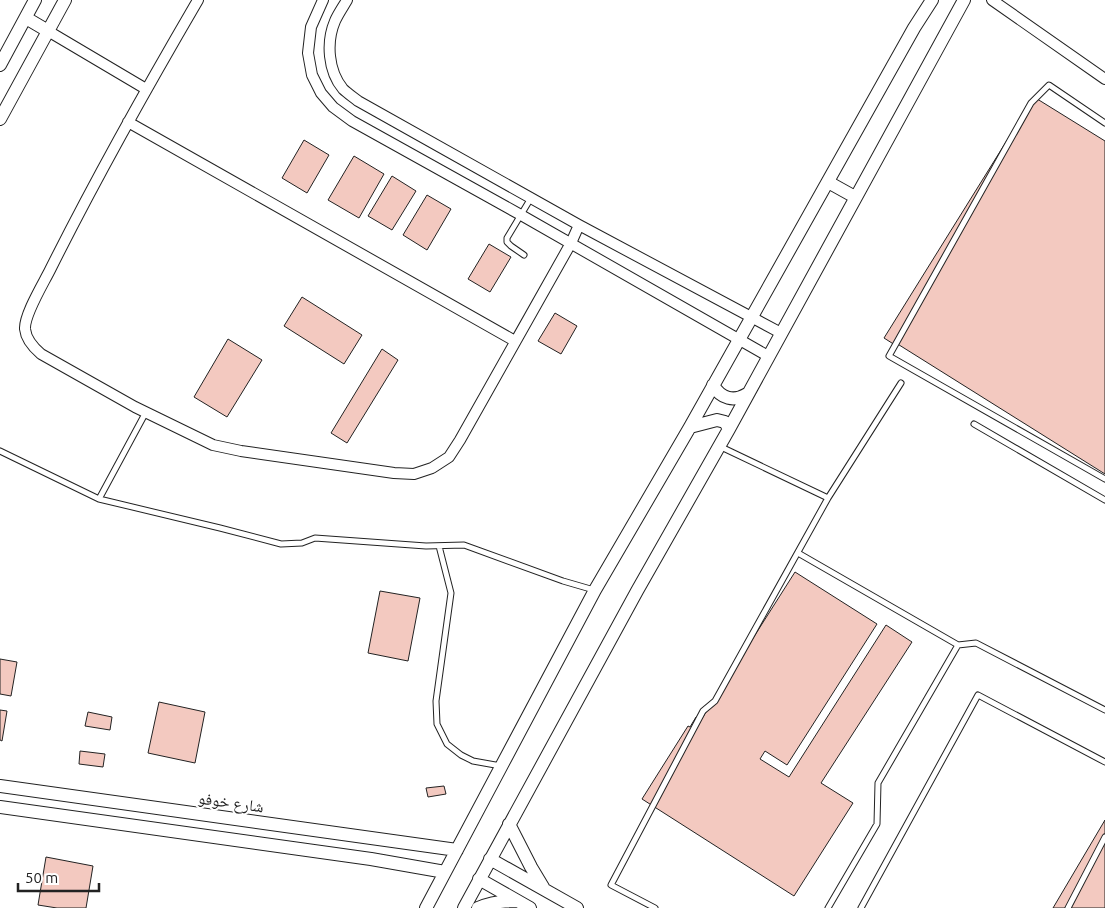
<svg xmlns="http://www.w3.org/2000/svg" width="1105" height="908" viewBox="0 0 1105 908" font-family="Ubuntu,'Noto Naskh Arabic',sans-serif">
	<rect width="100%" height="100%" fill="#fff"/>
	<path fill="#f3c9c0" stroke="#222" d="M1034,97L1105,141V474L896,343L895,345L884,338Z
		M304,140L329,155L307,193L282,178Z
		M354,156L384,174L359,218L328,200Z
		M392,176L416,191L392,230L368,216Z
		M427,195L451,209L427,250L403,235Z
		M489,244L511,257L490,292L468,279Z
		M302,297L362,335L344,364L284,326Z
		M555,313L577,326L561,354L538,341Z
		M228,339L262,360L227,417L194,397Z
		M382,349L398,360L347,443L331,433Z
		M795,572L877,624L787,765L765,751L760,759L789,777L886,625L912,642L821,783L853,803L794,896L642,799L688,726L690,727L696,717L701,720Z
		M380,591L420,598L408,661L368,653Z
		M0,659L17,662L11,696L0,694Z
		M159,702L205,712L195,763L148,753Z
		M0,710L7,711L2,741L0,740Z
		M88,712L112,717L110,730L85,726Z
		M80,751L105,754L103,767L79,764Z
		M444,786L446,794L428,797L426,788Z
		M1105,820V908H1053Z
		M46,857L93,866L86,908H57L38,905Z"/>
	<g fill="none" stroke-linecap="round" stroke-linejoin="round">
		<g stroke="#222" stroke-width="7">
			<path id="service" d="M1105,123L1049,85L1031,103L889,356L1105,479
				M524,255L511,246L507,242V238L531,198
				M974,424L1105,500
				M719,446L828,498
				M0,451L99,499L220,528L281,544L302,543L315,538L426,546L464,545L563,581L594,590
				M99,499L146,412
				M439,546L451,593L436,701L437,724L447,744L461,755L473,761L501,766
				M798,553L958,645L976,643L1105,710
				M655,908L611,885L703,711L715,701L828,498L901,383
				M828,908L877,824L878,783L958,645
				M861,908L978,695L1105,762
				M1068,908L1105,837"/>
		</g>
		<g stroke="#222" stroke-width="12">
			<path id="minor" d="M198,0C146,89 96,178 50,270C43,284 24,315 25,329C26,339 34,348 41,354L135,407L213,445L241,451L394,473L414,474L432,468L449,457L460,440L571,243L579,225
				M323,0L311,27L308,53L312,75L321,93L333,107L352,121L521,215L768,356
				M347,0C343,7 338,14 335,21C326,42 328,71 343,89C347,93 353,97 358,101L579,225L781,333
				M992,0L1105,79
				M48,31L146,89
				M128,122L515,341"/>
		</g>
		<g stroke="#222" stroke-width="14">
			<path id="tertiary" d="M26,18L48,31
				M0,65L35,0
				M0,119L65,0
				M828,182L855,197
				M713,385C721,399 734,402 747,394
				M690,427L717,420L725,422L729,429
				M0,786L457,850
				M0,807L371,859L445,872
				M509,824L531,867L543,887
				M490,859L577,908
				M479,879L530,908
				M426,908L595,590L690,427L914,28L932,0
				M464,908L637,591L729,429L964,0
				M478,908C491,902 503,901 517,901"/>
		</g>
		<use href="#service" stroke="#fff" stroke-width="5"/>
		<use href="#minor" stroke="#fff" stroke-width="10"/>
		<use href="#tertiary" stroke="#fff" stroke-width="12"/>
	</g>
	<g text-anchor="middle" stroke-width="4" stroke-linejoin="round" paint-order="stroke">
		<g font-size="16" fill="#222" stroke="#fff">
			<text transform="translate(231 802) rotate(8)" y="6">شارع خوفو</text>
		</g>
	</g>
	<path d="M18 883v8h81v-8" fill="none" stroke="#222222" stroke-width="2.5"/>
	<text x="25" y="883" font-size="15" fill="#222222" stroke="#ffffff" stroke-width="4" paint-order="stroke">50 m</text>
</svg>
